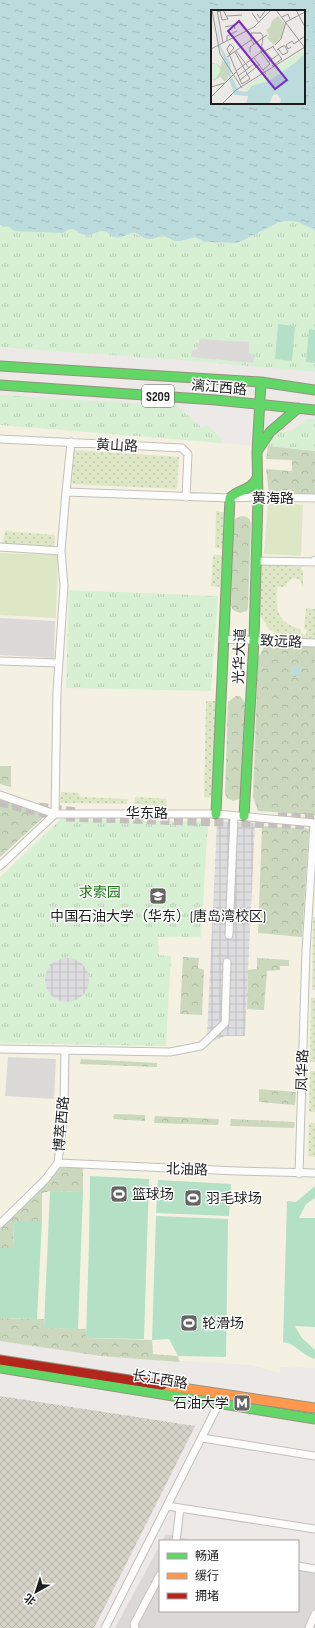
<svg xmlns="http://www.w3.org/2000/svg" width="315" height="1628" viewBox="0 0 315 1628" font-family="'Sofia Sans Condensed','Noto Sans SC',sans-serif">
	<defs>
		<pattern id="construction-cross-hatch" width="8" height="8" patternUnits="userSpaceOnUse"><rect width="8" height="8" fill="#d5d2c8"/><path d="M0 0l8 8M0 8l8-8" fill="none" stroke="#b6b4ab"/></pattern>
		<pattern id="forest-crowns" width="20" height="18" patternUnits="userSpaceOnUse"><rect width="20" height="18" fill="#cbd8bd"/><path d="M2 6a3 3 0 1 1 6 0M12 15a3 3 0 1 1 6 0" fill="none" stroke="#aeb9a2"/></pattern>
		<pattern id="park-tufts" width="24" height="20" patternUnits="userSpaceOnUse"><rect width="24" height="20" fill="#d7f0d3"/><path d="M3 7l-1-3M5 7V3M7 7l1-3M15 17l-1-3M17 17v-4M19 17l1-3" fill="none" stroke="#b8cdb5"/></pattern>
		<pattern id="garden-dots" width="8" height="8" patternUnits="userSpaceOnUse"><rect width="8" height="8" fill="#dde7c6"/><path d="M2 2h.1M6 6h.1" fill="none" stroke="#bdc6aa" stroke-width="1.8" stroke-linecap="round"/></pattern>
		<pattern id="plaza-grid" width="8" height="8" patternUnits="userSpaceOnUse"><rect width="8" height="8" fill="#dddde0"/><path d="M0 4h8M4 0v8" fill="none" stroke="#bdbdc0"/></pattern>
		<pattern id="water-ripples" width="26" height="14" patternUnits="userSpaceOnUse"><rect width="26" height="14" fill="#bcdbdd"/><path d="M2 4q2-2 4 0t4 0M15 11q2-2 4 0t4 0" fill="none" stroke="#a1bcbd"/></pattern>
	</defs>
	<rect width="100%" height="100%" fill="#ece9e6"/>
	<path fill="#dbd9d7" d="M166,1534L196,1541H162Z
		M160,1545V1611H298V1563L315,1567V1628H115Z"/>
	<path fill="#f5f1e2" d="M0,425L80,431L315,451V1368L281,1367L279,1373L251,1365L101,1356L0,1341Z"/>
	<path fill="url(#construction-cross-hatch)" d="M0,1396L195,1426L94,1628H0Z"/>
	<path fill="#dde7c6" d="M268,502L303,505L301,556L264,554Z
		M0,553L58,555L56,618L0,615Z"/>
	<path fill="url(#forest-crowns)" d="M268,446L315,451V494L269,493L266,469L292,471V460L266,459Z
		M241,516C248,516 251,519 251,526L248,607L247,611L240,613L233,610L231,606L234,524L235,519Z
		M265,645L315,646V815L258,811L253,797L258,658Z
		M236,696H240L245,703L241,796L239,799L233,801L227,798L225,794L228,702Z
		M0,766H11V787L0,784Z
		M0,800L46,815L0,857Z
		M262,826L309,829L302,937L258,933Z
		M183,957L199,958L198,968L204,970L202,1015L180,1014Z
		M257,958L289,960V966H280V970L267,971L264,1010L247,1009L248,970L257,969Z
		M81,1059L157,1063V1067L80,1064Z
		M259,1089L296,1092L295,1105L259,1102Z
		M114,1114L145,1115V1121L113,1119Z
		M155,1116L219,1119L218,1125L154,1123Z
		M231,1119L295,1122L294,1128L230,1126Z
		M59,1168H83V1192L50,1191L42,1193V1221H14L13,1248H0V1229Z
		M0,1318L44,1319V1328L86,1329V1338L152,1340L153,1354L178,1356L180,1362L101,1356L0,1341Z"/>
	<path fill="url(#park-tufts)" d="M288,221L298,222L315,230V372L194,361L0,347V225L9,227L14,231L72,229L85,235L90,236L101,231L110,233L115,237H120L131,233L152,239L162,235L181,241L195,237L205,242L236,243L279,222Z
		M0,395L177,406L202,428L207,425L221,438L222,443L0,425Z
		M307,419H315V451L268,446L272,439L280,432L291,431Z
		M69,590L218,596L211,691L66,688Z
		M61,819L208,822L201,937H158L159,955L171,956L166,1046L0,1043V877Z"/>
	<path fill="url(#garden-dots)" d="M74,450L179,457L177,489L72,484Z
		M216,511L224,512L223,549L215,548Z
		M5,531L55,535L54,547L3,543Z
		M213,555H222L220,587L211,586Z
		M262,565L301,567L303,571V587L300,580L294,578L288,582L286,587H277C276,609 276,623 301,629V634L306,635L307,630L304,629L306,608L315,609V639L280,637L268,628L260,615Z
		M206,701H218L214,798L204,797Z
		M61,792L79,793L80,797L128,799L127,804L60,803Z
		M135,797L167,799L166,806L134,804Z
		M313,917H315V990H312Z
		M311,997L315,998V1062H310Z
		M310,1071H315V1112H309Z
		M309,1123H315V1157L308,1156Z"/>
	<path fill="#b4e0c6" d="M278,324L295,326L292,361L275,359Z
		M309,329L315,330V363L306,362Z
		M90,1176L149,1179L144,1339L86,1338L89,1243Z
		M158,1180L231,1184L229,1216L156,1213Z
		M315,1186V1198L306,1204L299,1218H315V1327L295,1326L302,1338L315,1350V1359C301,1355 297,1344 283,1342L287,1201L296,1202Z
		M50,1191L83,1192L78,1329L44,1328Z
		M156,1216L228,1219L226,1357L178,1356L169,1339L152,1340Z
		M14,1221H42L37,1319L0,1318V1248H13Z"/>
	<path fill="#dcdad9" d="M200,339L249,342V353L255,355L253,363L191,357L192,350H197Z
		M0,618L55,621L54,658L0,655Z
		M8,1057L56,1059L54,1099L5,1096Z"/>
	<path fill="url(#plaza-grid)" d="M217,821L255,823L245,1036H225L214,1041L207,1036Z
		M45 980a22 22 0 1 1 44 0a22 22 0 1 1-44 0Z"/>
	<path fill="url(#water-ripples)" fill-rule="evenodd" d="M0,0H315V230L298,222L288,221L279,222L254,235L237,243L205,242L195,237L181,241H175L162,235C159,236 154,239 151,239C143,240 138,231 131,233C126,234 122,239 116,237C111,236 108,231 102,231C96,231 92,237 85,235C75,233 74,224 63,233L14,231L9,227L0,225ZM212,11H304V103H212Z
		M295,665L299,666L301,671L295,678C291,675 291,672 291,668Z"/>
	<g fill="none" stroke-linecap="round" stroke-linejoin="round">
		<path stroke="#c3c0be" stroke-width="9" stroke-dasharray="9 4.5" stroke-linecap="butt" d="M0,802L47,814
			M39,807L76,812
			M66,817L311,825
			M278,817L315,818"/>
		<g stroke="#c1c0be" stroke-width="9">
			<path id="street" d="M0,439L182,448L188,454L186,497
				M66,492L71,442
				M0,547L61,551
				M256,561L315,562V560
				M223,639L315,643
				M0,661L59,663
				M0,795L55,814L57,691L64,586L61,551L66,492L230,498L258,497L315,498
				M0,866L55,814H216L315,823
				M229,935L234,816
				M0,1049L170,1052L201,1046L225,1023L227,962
				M58,1163L237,1171L315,1173
				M299,1174L306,950L314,823
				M0,1224L45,1180L58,1163L64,1109L65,1050
				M202,1438L315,1456
				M167,1506L315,1529
				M176,1541L180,1508
				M298,1566L315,1569
				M105,1628L212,1417L220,1400
				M135,1628L134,1624L160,1575
				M309,1628L315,1614"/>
		</g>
		<g stroke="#95937f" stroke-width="11">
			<path id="fast" d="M0,366L261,382L315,390
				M0,385L216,400L315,410
				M258,450L270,432L298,408
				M216,814L230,498C239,488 250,492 257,478
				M244,816L254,640L258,497L257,452L261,382
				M0,1368L315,1419"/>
		</g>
		<g stroke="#95937f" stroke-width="11">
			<path id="slow" d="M162,1385L315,1408"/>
		</g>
		<g stroke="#95937f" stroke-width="11">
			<path id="jam" d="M0,1360L162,1385"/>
		</g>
		<use href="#street" stroke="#fcfcfb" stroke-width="7"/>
		<use href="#fast" stroke="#63d668" stroke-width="9"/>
		<use href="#slow" stroke="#ff974d" stroke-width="9"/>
		<use href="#jam" stroke="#b3261e" stroke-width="9"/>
	</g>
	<defs>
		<g id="university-square" transform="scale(0.9)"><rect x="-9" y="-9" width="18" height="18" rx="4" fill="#656463" stroke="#fff"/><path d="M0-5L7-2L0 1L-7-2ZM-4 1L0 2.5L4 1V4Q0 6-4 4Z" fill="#fff"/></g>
		<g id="stadium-square" transform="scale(0.9)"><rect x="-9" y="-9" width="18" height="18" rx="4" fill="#656463" stroke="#fff"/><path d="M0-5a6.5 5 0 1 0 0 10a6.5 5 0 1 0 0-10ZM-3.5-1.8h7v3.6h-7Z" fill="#fff"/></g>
		<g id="metro-square" transform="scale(0.9)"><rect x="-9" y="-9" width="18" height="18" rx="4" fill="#656463" stroke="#fff"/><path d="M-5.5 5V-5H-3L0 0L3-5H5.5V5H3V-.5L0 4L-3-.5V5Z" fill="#fff"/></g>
	</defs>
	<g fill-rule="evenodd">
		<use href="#university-square" x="158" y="896"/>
		<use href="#stadium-square" x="119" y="1194"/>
		<use href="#stadium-square" x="193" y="1198"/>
		<use href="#stadium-square" x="189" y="1323"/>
		<use href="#metro-square" x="242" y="1403"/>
	</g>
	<g text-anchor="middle" stroke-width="3" stroke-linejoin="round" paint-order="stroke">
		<rect fill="#fff" stroke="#616161" stroke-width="1" x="142" y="385" width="32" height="22" rx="3"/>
		<g font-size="13" font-weight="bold" fill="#1d1d1d">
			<text x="158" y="401">S209</text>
		</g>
		<g font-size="14" fill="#1d1d1d" stroke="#fff">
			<text transform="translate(219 387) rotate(5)" y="5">漓江西路</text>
			<text transform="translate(117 445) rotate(3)" y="5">黄山路</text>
			<text x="273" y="503">黄海路</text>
			<text transform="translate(281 641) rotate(3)" y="5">致远路</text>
			<text transform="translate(239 656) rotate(-88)" y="5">光华大道</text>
			<text x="147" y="818">华东路</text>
			<text transform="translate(302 1070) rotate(-88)" y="5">凤华路</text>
			<text transform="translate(61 1124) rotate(-85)" y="5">博萃西路</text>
			<text transform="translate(187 1169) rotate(2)" y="5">北油路</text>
			<text transform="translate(160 1379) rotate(9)" y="5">长江西路</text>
		</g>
		<g font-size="14" fill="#197412" stroke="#fff">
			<text x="100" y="897">求索园</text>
		</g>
		<g font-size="14" fill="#1d1d1d" stroke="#fff" text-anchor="start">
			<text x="158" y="921" text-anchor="middle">中国石油大学（华东）(唐岛湾校区)</text>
			<text x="132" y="1199">篮球场</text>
			<text x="206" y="1203">羽毛球场</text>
			<text x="202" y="1328">轮滑场</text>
			<text x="229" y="1408" text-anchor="end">石油大学</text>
		</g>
	</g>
	<g transform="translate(211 10)">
		<rect width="94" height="94" fill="#ece9e6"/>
		<path d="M67,6L74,14L70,28L63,35L56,28L58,25L55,20L59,17L61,11ZM11,50L17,57V69L14,72L9,67L2,71L0,53H5L10,57Z" fill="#cbd8bd"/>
		<path d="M94,39V43L85,53L58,71L41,76L36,82L33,78ZM5,53L10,60L5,68L1,70L0,54Z" fill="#d7f0d3"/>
		<path d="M4,0L10,37L19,52L20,65L28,81L36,82L41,76L58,71L84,53L94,43V94H69L70,89L66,84L62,85L58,94H35L37,86L23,85L9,38Z" fill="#bcdbdd"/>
		<path fill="none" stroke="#999796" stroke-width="1" d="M1,0L9,44L31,78M6,0L12,33M65,0L94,38M85,0L94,17M6,2L12,0L17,9L11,10L9,1M41,3L48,13M46,4L49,8L54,1M16,6L31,5M71,7L77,4L79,9M14,17L23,15L24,19M16,31V26L26,21M43,34L40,30V23H50L52,26M64,35L70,29L75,12L94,2M30,37L45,57M51,37L54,41L63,36M80,37L77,39L75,35L81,31L83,34L94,26M0,39L43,17L60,0M66,40L67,39L72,36H74L77,42L72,45L67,39M25,41L38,58M24,42L39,69M39,42V37L56,25M18,44L23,38L19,34L16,39L29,70L31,74L39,69M16,47L40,30M43,48L55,64M57,52L68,44M61,56L71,49L62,37M52,60L59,54L50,42L54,41L61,49M25,61L50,42L52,26M27,66L43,54M29,70L49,54M0,77L14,73L25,62M0,87L14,73M11,94L25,80L94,37"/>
		<path fill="#7b2cbf" fill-opacity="0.15" stroke="#7b2cbf" stroke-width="2" d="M28,11L76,70L64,79L17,21Z"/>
		<rect width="94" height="94" fill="none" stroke="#1d1d1d" stroke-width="2"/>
	</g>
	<rect x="159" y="1540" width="140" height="72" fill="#ffffff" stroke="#a5a5a5"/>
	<rect x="167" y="1553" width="20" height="6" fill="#63d668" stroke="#a5a5a5"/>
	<text x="195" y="1560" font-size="12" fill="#1d1d1d">畅通</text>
	<rect x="167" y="1573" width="20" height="6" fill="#ff974d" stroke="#a5a5a5"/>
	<text x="195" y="1580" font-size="12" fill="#1d1d1d">缓行</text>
	<rect x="167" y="1593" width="20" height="6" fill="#b3261e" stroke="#a5a5a5"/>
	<text x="195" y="1600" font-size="12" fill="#1d1d1d">拥堵</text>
	<g transform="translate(36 1592) rotate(219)" stroke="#ffffff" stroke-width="3" paint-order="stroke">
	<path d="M0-3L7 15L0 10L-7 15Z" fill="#1d1d1d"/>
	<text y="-6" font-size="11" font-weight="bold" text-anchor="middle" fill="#1d1d1d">北</text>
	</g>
</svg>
